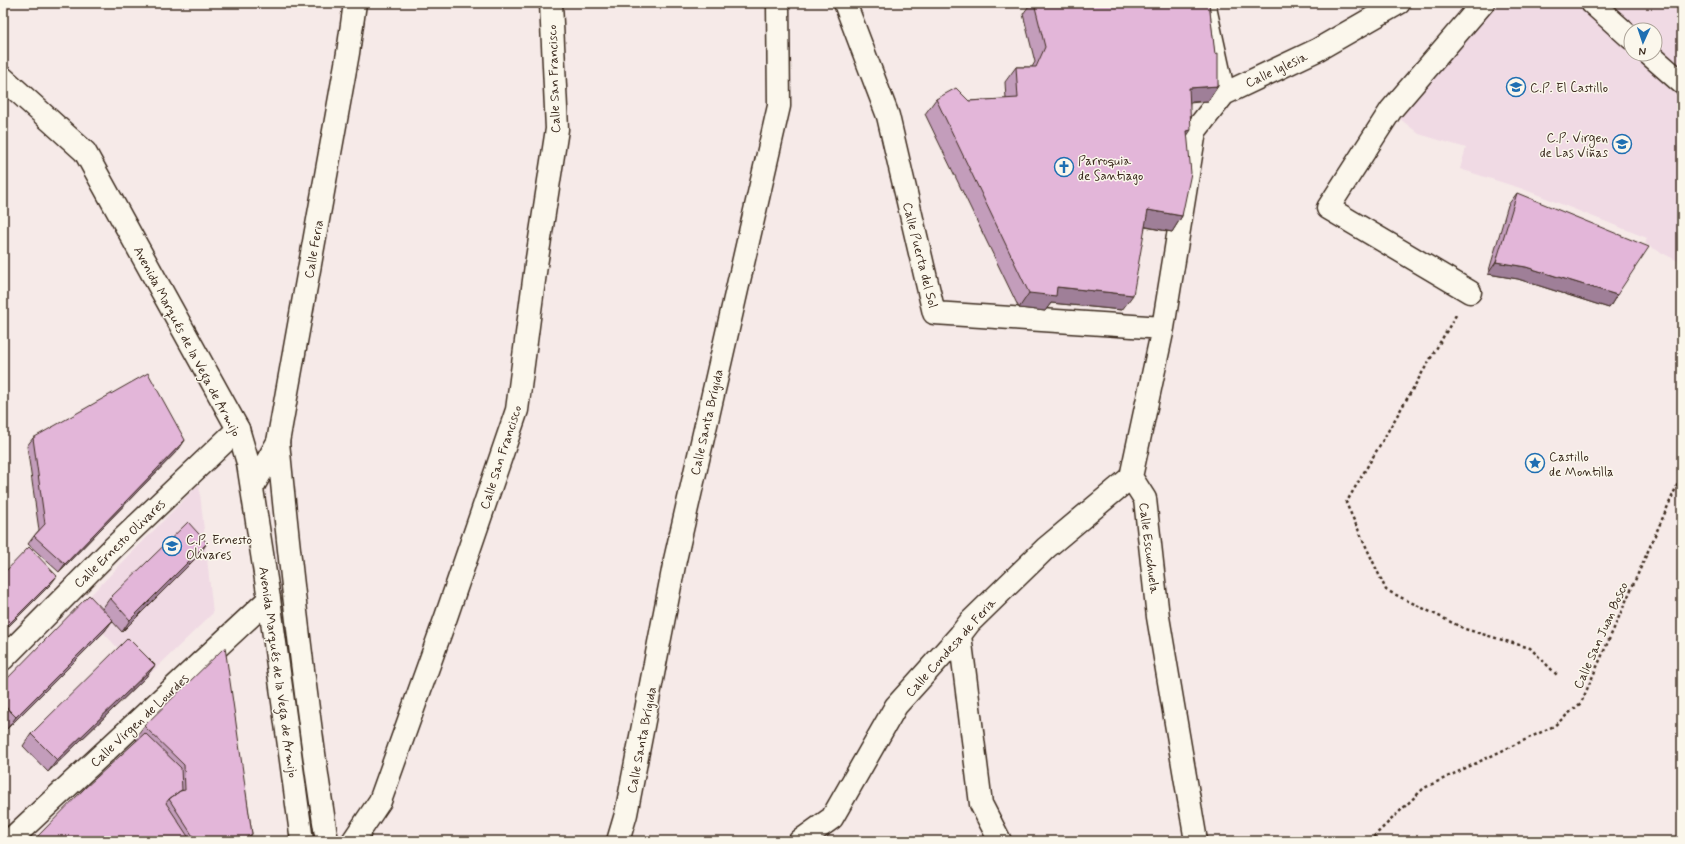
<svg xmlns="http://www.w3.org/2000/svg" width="1685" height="844" viewBox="0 0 1685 844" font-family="Mynerve,sans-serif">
	<rect width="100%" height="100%" fill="#f6eae8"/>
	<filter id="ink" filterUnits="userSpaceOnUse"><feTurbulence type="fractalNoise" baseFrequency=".025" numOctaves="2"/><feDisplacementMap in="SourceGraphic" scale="8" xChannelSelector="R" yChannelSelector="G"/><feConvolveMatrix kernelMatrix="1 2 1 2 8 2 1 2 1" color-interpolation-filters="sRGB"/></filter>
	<g filter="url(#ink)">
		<path fill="#f0dae4" d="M1490,3H1576L1682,100V263L1645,244L1647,238L1523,189L1460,169L1466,148L1419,134L1394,114Z
			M1609,3H1682V73L1655,47V30H1637Z
			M199,484L213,613L146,678L79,607Z"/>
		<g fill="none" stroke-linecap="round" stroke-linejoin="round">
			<g stroke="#3b2a1e" stroke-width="25">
				<path id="street" d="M845,3L888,116L934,313L1163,328
					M1204,3L1224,94
					M1592,3L1631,38
					M1649,54L1682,83
					M1470,292L1328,208L1391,110L1483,3
					M278,442C291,576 306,709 327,841
					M960,635L981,804L1000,841
					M3,659L113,548L238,429
					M9,841L269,599
					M353,841L380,801L446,617L517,410L536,265L557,129L551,3
					M800,841L832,818L896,706L960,635L970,622L1046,548L1131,477
					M1196,841L1158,617L1145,499L1131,477L1163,328L1195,131L1224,94L1317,50L1399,3"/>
			</g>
			<g stroke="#3b2a1e" stroke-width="25">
				<path id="secondary" d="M3,78L85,152L238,429L248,463L269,599L302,841
					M252,488L278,442L348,53L355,3
					M618,841L626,814L675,560L779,106L778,3"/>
			</g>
			<path stroke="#3b2a1e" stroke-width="2.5" stroke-dasharray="3 3" stroke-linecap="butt" d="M1456,315L1346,503L1386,590L1465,629L1530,648L1558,676
				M1369,841L1424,788L1554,726L1581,703L1682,474"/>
			<use href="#street" stroke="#fbf7ec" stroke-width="22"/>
			<use href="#secondary" stroke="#fbf7ec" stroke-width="22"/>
		</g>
		<path fill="#c39dbb" stroke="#3b2a1e" d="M1031,3H1209L1218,86L1208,101L1190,103L1187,136L1182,216L1172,232L1145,227L1122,310L1051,303L1045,311L1019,308L925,114L936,99L969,101L1006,99L1005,82L1016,67H1032L1035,62L1023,14Z
			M1517,193L1617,295L1609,308L1518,279L1488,274L1508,205Z
			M33,438L185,440L179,449L59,572L28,544L34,536L39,530L27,446Z
			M199,555L122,632L112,621L104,632L7,729L3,725V683L102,609L110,598Z
			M155,665L146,677L48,772L23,746L31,734Z
			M144,726L244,782L252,834L247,841H33L137,740L135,738Z"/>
		<path fill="#9f7f98" stroke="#3b2a1e" d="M1218,86L1208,101L1179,103L1189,88Z
			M1191,130L1181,145L1187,131Z
			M1148,210L1182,216L1172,232L1137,225Z
			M1496,262L1526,267L1617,295L1609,308L1518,279L1488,274Z
			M1057,287L1133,295L1122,310L1051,303L1045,311L1019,308L1029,293Z
			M185,440L179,449L59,572L65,564Z
			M207,543L199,555L122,632L130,620Z
			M57,576L51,584L3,632V630Z
			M113,620L104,632L7,729L16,717Z
			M155,665L146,677L48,772L57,760Z
			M252,834L247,841H241Z"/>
		<path fill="#e3b6d9" stroke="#3b2a1e" d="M1034,3H1209L1215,54L1218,53V86L1189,88L1191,130L1187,131L1191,173L1182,216L1148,210L1133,295L1057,287L1056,296L1029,293L936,99L956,88L969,101L1018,98L1016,67H1036L1045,47Z
			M1517,193L1649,247L1617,295L1526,267L1496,262Z
			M148,373L185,440L65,564L34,536L45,524L33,438Z
			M188,522L207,543L130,620L110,598Z
			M29,547L57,576L3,630V574Z
			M89,595L113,620L16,717L3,704V683Z
			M128,638L155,665L57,760L31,734Z
			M225,647L252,834L241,841H196L169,799L180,791L185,790L184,765L144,726Z
			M145,733L181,768L182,790L180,791L169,799L166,803L191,841H33L85,788Z"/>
	</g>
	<defs>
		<g id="school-ring" transform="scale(1)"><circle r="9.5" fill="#fbf7ec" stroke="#1f6fb2" stroke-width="1.5"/><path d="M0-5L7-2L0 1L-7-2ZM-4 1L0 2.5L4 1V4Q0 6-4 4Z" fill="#1f6fb2"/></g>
		<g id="church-ring" transform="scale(1)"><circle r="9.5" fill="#fbf7ec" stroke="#1f6fb2" stroke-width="1.5"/><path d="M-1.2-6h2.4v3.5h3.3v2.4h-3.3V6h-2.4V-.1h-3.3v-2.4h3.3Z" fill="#1f6fb2"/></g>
		<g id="sight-ring" transform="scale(1)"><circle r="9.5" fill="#fbf7ec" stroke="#1f6fb2" stroke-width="1.5"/><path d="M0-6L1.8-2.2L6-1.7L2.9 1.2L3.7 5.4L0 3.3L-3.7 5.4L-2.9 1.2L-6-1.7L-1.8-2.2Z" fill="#1f6fb2"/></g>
	</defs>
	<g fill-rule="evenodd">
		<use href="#school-ring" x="1516" y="87"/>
		<use href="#school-ring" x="1622" y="144"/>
		<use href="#church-ring" x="1064" y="167"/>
		<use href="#sight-ring" x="1535" y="463"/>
		<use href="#school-ring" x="172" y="546"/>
	</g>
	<g text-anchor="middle" stroke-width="3" stroke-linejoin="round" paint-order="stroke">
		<g font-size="13" fill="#3b2a1e" stroke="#fbf7ec">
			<text transform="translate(1276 69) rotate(-25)" y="5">Calle Iglesia</text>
			<text transform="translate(553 79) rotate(-92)" y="5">Calle San Francisco</text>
			<text transform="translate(313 249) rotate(-80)" y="5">Calle Feria</text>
			<text transform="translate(921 255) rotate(76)" y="5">Calle Puerta del Sol</text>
			<text transform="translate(188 341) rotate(62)" y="5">Avenida Marqués de la Vega de Armijo</text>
			<text transform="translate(706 422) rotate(-77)" y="5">Calle Santa Brígida</text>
			<text transform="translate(500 457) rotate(-72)" y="5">Calle San Francisco</text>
			<text transform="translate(119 543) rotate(-44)" y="5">Calle Ernesto Olivares</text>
			<text transform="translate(1150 548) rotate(83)" y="5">Calle Escuchuela</text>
			<text transform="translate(1600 635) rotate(-66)" y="5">Calle San Juan Bosco</text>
			<text transform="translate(950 647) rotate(-48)" y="5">Calle Condesa de Feria</text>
			<text transform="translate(279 672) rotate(82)" y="5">Avenida Marqués de la Vega de Armijo</text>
			<text transform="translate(139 720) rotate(-43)" y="5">Calle Virgen de Lourdes</text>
			<text transform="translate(641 740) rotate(-79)" y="5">Calle Santa Brígida</text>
		</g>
		<g font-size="13" fill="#3b2a1e" stroke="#fbf7ec" text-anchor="start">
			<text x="1530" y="92">C.P. El Castillo</text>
			<text x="1608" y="142" text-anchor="end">C.P. Virgen<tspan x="1608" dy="15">de Las Viñas</tspan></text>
			<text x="1078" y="165">Parroquia<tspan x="1078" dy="15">de Santiago</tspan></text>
			<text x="1549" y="461">Castillo<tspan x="1549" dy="15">de Montilla</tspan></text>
			<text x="186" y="544">C.P. Ernesto<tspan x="186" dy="15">Olivares</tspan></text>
		</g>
	</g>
	<rect width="1685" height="844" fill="none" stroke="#fbf7ec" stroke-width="16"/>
	<rect x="8" y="8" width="1669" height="828" fill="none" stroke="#3b2a1e" stroke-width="1.5" filter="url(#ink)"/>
	<g transform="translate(1643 42) rotate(183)"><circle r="19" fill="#fbf7ec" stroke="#aea59a"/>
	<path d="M0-3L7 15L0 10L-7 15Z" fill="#1f6fb2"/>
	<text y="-6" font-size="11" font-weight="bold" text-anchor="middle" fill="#3b2a1e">N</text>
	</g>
</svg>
